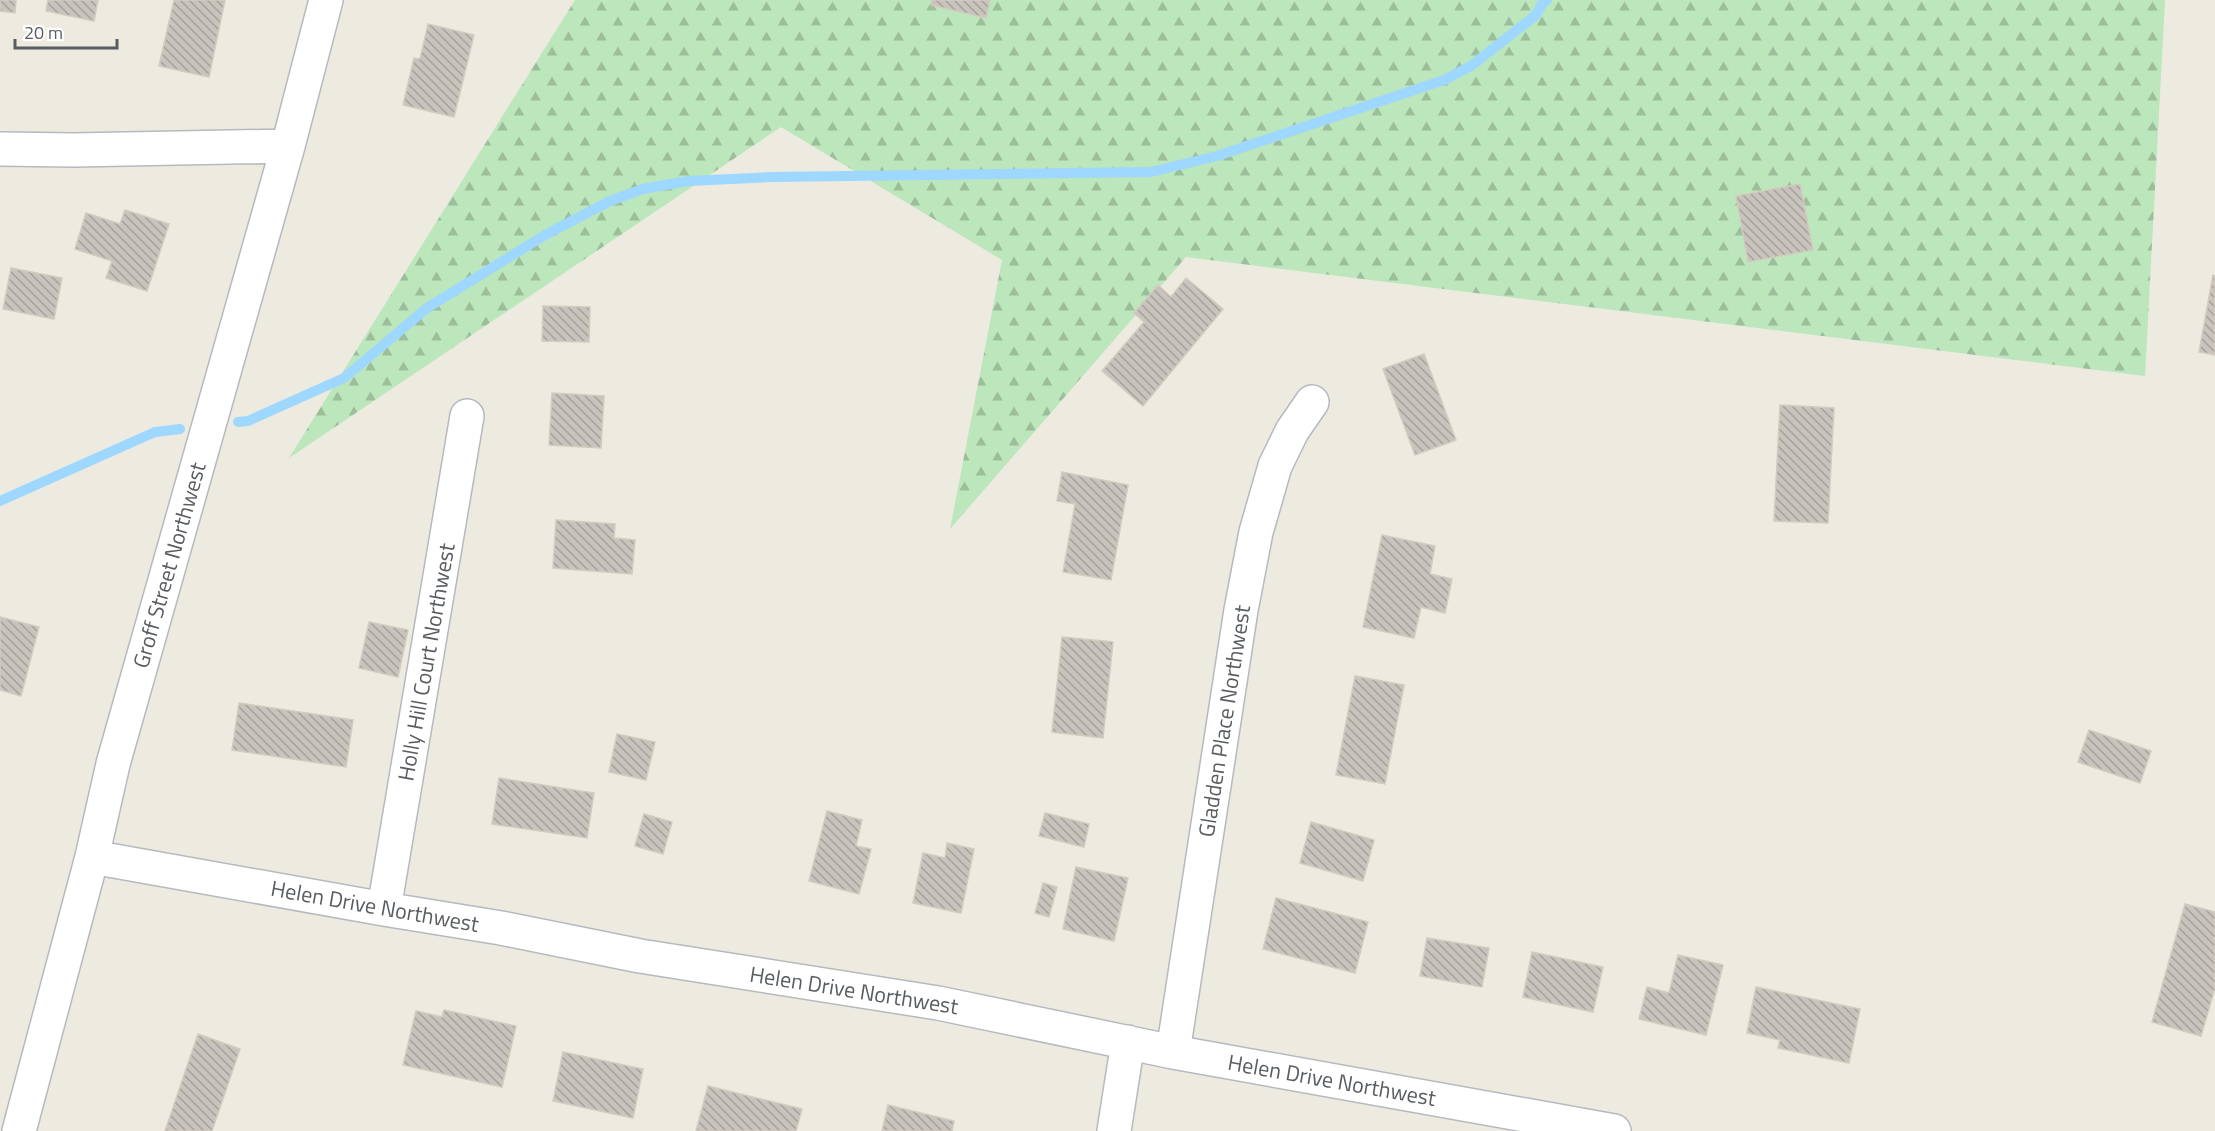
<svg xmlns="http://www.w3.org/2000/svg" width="2215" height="1131" viewBox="0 0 2215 1131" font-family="'Titillium Web',sans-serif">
	<defs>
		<pattern id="forest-firs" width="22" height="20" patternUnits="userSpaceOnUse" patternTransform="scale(1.5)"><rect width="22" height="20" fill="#bce6bb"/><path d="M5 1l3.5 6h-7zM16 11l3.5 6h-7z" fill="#9cbe9b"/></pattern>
		<pattern id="building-back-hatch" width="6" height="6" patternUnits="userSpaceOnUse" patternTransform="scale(1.5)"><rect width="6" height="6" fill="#c8c4bd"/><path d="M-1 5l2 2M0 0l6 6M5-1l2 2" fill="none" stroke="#a5a29d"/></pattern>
	</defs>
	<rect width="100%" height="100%" fill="#edeae0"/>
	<path fill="url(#forest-firs)" d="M575,0H2165L2145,376L1186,257L950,529L1002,260L781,127L289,458Z"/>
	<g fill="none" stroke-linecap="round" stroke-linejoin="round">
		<path stroke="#9ed7ff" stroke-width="10" d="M238,422L248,421L344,378L427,308L545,235L610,201L643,189L688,181L773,177L1151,172L1217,156L1444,80L1471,66L1536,15L1542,4L1547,0
			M0,501L155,432L180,429"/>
	</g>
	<path fill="url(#building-back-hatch)" stroke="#d2cbbe" stroke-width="1.5" d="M0,0H16L15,13L0,11Z
		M48,0H98L94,21L46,11Z
		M174,0H225L209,77L159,66Z
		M932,0H990L986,18L931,5Z
		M428,24L474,35L454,117L403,105L414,58L420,59Z
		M1800,184L1813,250L1748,262L1736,196Z
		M125,210L169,224L147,291L106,278L112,261L75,249L86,213L120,224Z
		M11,268L62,278L54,319L3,309Z
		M2213,275L2215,276V355L2199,352Z
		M1186,278L1223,309L1143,406L1102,371L1144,322L1134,313L1158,285L1171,297Z
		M543,306L590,307L589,342L542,341Z
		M1424,354L1456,440L1415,455L1383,369Z
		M552,393L604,396L601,448L549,445Z
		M1780,405L1834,408L1828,523L1774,521Z
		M1062,472L1128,485L1111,580L1063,572L1075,504L1057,501Z
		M556,520L615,524L614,538L635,540L632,574L553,568Z
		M1382,535L1435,546L1430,574L1452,579L1445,613L1421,607L1414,638L1363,627Z
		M0,617L39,627L21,696L0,690Z
		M369,622L408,630L398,677L359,668Z
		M1062,637L1113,642L1103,738L1052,732Z
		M1355,676L1404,685L1385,784L1336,775Z
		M239,703L353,720L346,767L232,750Z
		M2089,730L2151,751L2140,783L2078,762Z
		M617,734L655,742L646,780L609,772Z
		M499,778L594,793L587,838L492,824Z
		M827,811L862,820L856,846L871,849L859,894L809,881Z
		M1045,813L1089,824L1084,847L1039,836Z
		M644,814L672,822L663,854L635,846Z
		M1311,822L1374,840L1363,881L1300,863Z
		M947,843L974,849L961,913L913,903L923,853L945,858Z
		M1076,867L1128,878L1114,941L1063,929Z
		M1043,883L1057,887L1049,917L1035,913Z
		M1276,898L1368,922L1355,973L1263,949Z
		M2185,904L2215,912V988L2201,1036L2152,1022Z
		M1427,938L1489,948L1482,987L1420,976Z
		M1532,952L1603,967L1593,1012L1523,997Z
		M1678,955L1723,965L1706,1035L1639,1019L1647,987L1669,993Z
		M1756,987L1860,1009L1849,1063L1778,1048L1780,1040L1747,1033Z
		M444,1010L516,1026L502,1087L403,1065L416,1011L442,1017Z
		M198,1034L240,1049L212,1131H165Z
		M563,1052L643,1069L633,1118L553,1101Z
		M708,1086L802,1109L796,1131H696Z
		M888,1105L954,1121L952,1131H882Z"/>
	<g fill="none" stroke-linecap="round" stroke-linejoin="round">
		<g stroke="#b6b9be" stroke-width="36">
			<path id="minor" d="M0,149L74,150L288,146
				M92,857L384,909L501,928L640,956L938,1003L1173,1052L1614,1131
				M384,909L467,416
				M1173,1052L1241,610L1256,532L1275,466L1292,431L1312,402
				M19,1131L92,857L113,764L288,146L326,0
				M1114,1131L1128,1042"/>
		</g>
		<use href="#minor" stroke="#fff" stroke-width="33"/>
	</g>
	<g text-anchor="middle" stroke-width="6" stroke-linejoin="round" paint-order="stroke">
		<g font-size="22" fill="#595d62" stroke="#fff">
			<text transform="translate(169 565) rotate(-74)" y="8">Groff Street Northwest</text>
			<text transform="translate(426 662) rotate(-80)" y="8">Holly Hill Court Northwest</text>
			<text transform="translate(1224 721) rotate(-81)" y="8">Gladden Place Northwest</text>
			<text transform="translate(375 906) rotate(10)" y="8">Helen Drive Northwest</text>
			<text transform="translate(854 990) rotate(9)" y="8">Helen Drive Northwest</text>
			<text transform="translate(1332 1080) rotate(10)" y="8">Helen Drive Northwest</text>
		</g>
	</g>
	<path d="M15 39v9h102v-9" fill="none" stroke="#595d62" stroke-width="3"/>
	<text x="24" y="39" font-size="18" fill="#595d62" stroke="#ffffff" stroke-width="4.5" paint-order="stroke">20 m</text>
</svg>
